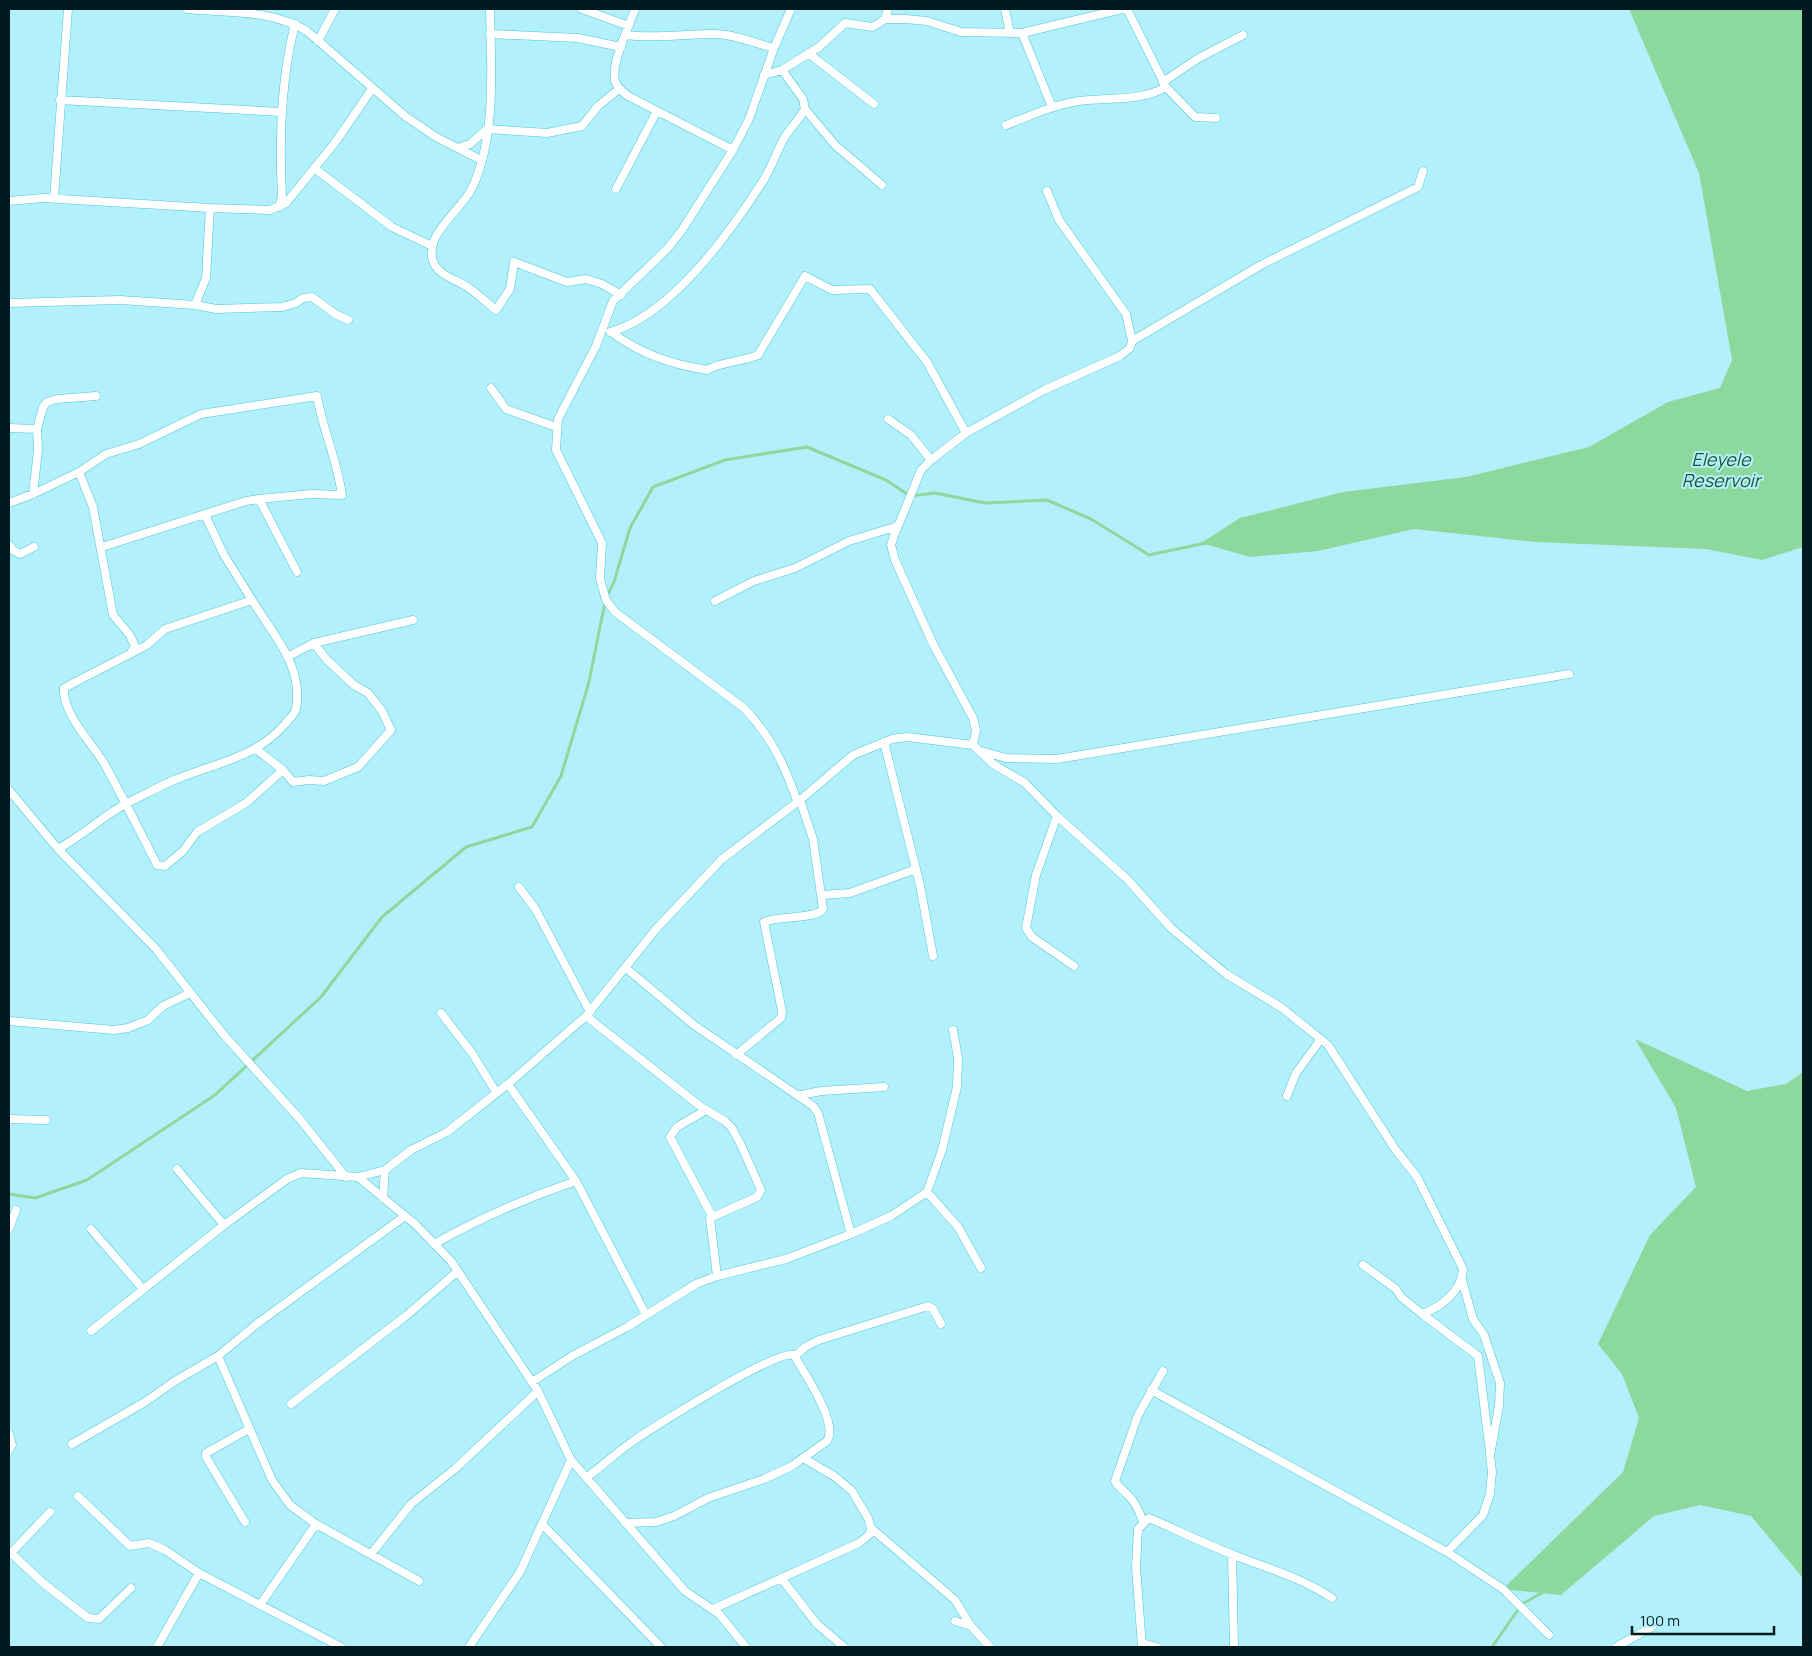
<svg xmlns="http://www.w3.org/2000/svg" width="1812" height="1656" viewBox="0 0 1812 1656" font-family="Manrope,sans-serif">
	<rect width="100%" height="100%" fill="#b2f1fc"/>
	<path fill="#8cd89d" d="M1629,9H1803V547L1762,560L1706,549L1535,542L1414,529L1318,551L1250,557L1201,543L1240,518L1343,492L1466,477L1589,447L1668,402L1720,388L1732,360L1699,173Z
		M1635,1039L1747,1091L1786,1084L1803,1072V1578L1751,1516L1700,1505L1654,1516L1561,1595L1503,1589L1623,1472L1639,1418L1622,1374L1598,1344L1650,1235L1696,1187L1676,1108Z"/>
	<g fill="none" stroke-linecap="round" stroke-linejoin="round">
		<path stroke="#8cd89d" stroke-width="3" d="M607,596L614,582L630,528L653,487L725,460L807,447L886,480L910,496L935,493L985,503L1047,500L1091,519L1149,555L1206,543
			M9,1194L35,1198L87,1180L215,1095L321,997L382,917L466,847L532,827L561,776L589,682L605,602
			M1492,1647L1522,1604L1545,1591"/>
		<g stroke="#4ec5d8" stroke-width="9">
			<path id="minor" d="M187,9C228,13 270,9 307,31L405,116L436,137L481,160
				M490,9C491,64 497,139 471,190C460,211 424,235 433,261C438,276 458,280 469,288C479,295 487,303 496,310L510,289L514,262L567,282L586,279L602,284L621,295
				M582,9L629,26
				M635,9C629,26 611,63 615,81C617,88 623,92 628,96L733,150
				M791,9L774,48L749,119L733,150L682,230L667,249L613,301L596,346L558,419L556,450L602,543L600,579L606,600L615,612L744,708C771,736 785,766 797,801
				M1005,9L1010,33
				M1127,9L1166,87L1195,117L1216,118
				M885,19L888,9
				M1022,33L1052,107
				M490,34L578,38L621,47
				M625,35C655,39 684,34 714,34C734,34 754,43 774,48
				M318,41L335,9
				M808,53L874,104
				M764,75L782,70L819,47L845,23L873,27L885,19H906L927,21L961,32L1022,33L1122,9
				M1163,82L1197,59L1243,35
				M60,100L282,112
				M805,109L835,145L882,185
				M1006,125C1030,116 1053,105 1079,101C1108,97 1140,102 1166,87
				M458,148L470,144L487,129L547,133L582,126L598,106L619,89
				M314,168L392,227L432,246
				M616,189L657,111
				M54,198L68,9
				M9,201L43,198L210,208L270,210L286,203L334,144L372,89
				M279,207L282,196C279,139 281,79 295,24
				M9,303L120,300L195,305L216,309L282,307L296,303L303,298L312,297L335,314L348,320
				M195,305L206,278L210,208
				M610,332C670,316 730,233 763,181C771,168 776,154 783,140C789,129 799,120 805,109L803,99L782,70
				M611,332C641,354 670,364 707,370C723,361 741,362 758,355L805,276L832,290L870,289L927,362L966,433
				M1132,341L1261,265L1418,187L1423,171
				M491,388L506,409L556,427
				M888,419L911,435L931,460
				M9,428L37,429
				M79,472L93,507L113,615L129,634L135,646L131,653
				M33,494L38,450L37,429L43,407L47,402L57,399L96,396
				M9,503L33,494L79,472L106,454L139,444L201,414L317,396C323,430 337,460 342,495L311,494L259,499
				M205,515L224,555L252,600
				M9,545L13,550L20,554L34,547
				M102,547L246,501L259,499L297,572
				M715,601L754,581L795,568L849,541L898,526
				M287,657L314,643
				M884,742L920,885L933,956
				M973,745L976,731L973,718L933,644L895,560L891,545L894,536L921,470L931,460L966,433L1044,390L1120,356L1130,348L1132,341L1126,314L1059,220L1047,191
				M981,751L1006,758L1057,759L1569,674
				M283,770L293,782L309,780L324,781L358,767L391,730L382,711L368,693L354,685L326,659L314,643L413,620
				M9,790L58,849C82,836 103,816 127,803C142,796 156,788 172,781C211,764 255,759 285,724C288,720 295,714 296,709C304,665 272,634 252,600L165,629L147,645L64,688C62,714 93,744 105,765C123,798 140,831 157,865L165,866L183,851L197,832L246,803L283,770L256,749
				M1057,816L1036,875L1026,928L1032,937L1074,966
				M58,849L156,949L224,1035L299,1118L346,1177
				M519,887L536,910L590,1012
				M822,895L850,893L916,869
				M626,968L694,1025L813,1106L818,1113L851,1234
				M441,1013L472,1053L496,1092
				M586,1016L700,1106L725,1121L732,1128L741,1145L761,1190L757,1197L710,1218L717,1276
				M9,1021L114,1030L128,1028L148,1020L163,1006L190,993
				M736,1055L781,1018L782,1011L764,922C778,915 816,920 823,909L813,839L800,800
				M508,1084L576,1181L646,1315
				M801,1095L821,1091L884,1087
				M1287,1096L1296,1073L1321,1039
				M706,1110L677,1127L670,1137L712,1216
				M9,1119L46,1120
				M177,1169L224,1225
				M358,1177L415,1224L451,1261L538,1391L571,1460L685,1591L719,1614L746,1647
				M927,1192L958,1227L981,1268
				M383,1198L385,1170
				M405,1216L258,1323L218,1356L272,1480L290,1505L316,1524L419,1581
				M9,1229L16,1210
				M91,1229L143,1289
				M434,1244C480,1218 526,1198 576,1181
				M1422,1314L1478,1356L1490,1452
				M91,1331L224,1225L287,1179L301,1173L358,1177L385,1170L411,1150L447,1132L508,1084L586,1016L656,929L722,859L800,800L853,755L892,739L907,737L973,745L993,764L1025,783L1057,816L1127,879L1171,928L1226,974L1282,1008L1328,1045L1395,1149L1417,1177L1463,1269C1462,1291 1441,1307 1422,1314L1401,1297L1396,1289L1363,1265
				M795,1356L805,1347L819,1340L928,1306L933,1309L941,1324
				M532,1382L572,1356L627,1327L696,1284L717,1276L786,1259L851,1234L891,1216L927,1192L942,1150L957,1087L958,1058L953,1030
				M1151,1390L1447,1552L1503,1589L1549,1635
				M291,1404L407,1315L458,1271
				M9,1434L12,1445L9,1450
				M72,1444L145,1402L175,1381L218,1356
				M587,1477C602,1466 616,1453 632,1442C653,1427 777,1349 794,1355C804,1373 839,1423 827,1441L792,1466L764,1479L708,1498L674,1516L656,1522L625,1523
				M78,1496L130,1546L149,1543L165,1550L199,1573L341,1647
				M245,1522L206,1457V1453L249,1429
				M1143,1522C1140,1513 1136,1503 1129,1496C1124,1490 1119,1489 1115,1481L1138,1415L1163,1371
				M543,1525L661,1647
				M871,1528L955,1600L971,1626
				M1447,1552L1483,1515L1490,1494L1492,1472L1490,1455L1499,1406L1500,1383L1484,1335L1473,1319L1462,1280
				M11,1553L43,1583L88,1618L99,1619L131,1588
				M371,1554L411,1504L456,1468L538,1391
				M1232,1554L1234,1647
				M9,1555L50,1512
				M781,1578L817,1624L844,1647
				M260,1605L316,1524
				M713,1609L859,1543L870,1534L871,1528L868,1518L852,1491L834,1476L803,1458
				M955,1621L971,1626L990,1647
				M1142,1643L1157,1647
				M157,1647L199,1573
				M469,1647L520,1572L571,1460
				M1142,1647L1136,1567L1138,1529L1149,1518C1177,1530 1205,1544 1234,1555C1269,1569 1300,1577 1332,1598
				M1616,1647L1652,1627"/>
		</g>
		<use href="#minor" stroke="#fff" stroke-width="8"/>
	</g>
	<g text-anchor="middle" stroke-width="4" stroke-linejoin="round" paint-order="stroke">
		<g font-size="18" font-style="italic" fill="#1e542e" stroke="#b2f1fc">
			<text x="1721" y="466">Eleyele<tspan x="1721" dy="21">Reservoir</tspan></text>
		</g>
	</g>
	<rect width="1812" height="1656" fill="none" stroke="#021a1f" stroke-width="20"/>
	<path d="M1632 1626v8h142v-8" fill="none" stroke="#021a1f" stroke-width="2.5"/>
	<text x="1640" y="1626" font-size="15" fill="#021a1f" stroke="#b2f1fc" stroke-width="4" paint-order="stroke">100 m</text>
</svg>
